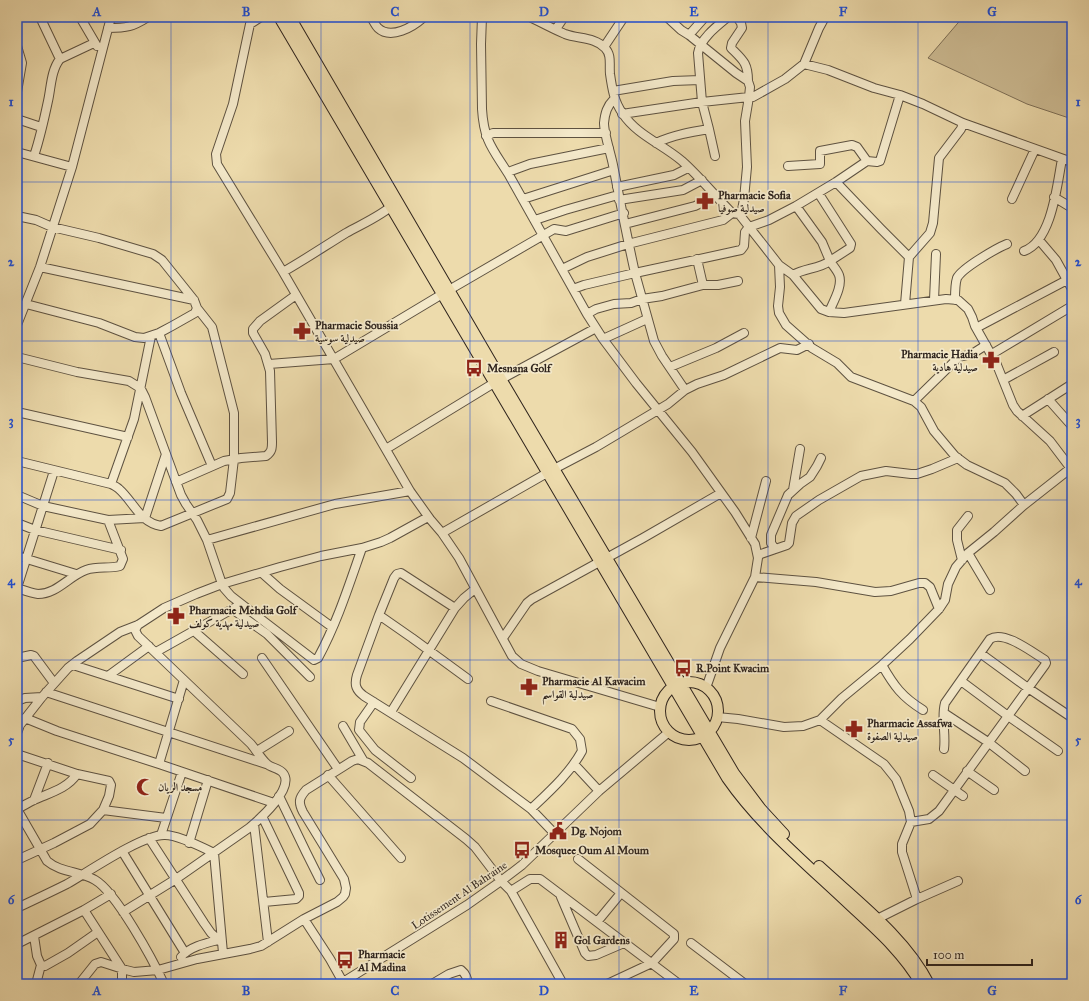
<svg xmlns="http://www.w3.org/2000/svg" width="1089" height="1001" viewBox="0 0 1089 1001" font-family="'IM FELL Great Primer',Amiri,serif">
	<rect width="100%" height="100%" fill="#eddbac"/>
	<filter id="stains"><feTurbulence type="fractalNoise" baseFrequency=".005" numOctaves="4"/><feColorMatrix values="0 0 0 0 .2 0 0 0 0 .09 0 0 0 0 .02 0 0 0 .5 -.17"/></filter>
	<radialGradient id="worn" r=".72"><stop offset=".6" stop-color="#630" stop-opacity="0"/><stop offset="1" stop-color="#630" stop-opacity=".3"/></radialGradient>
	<path fill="#cdbc94" stroke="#7e7058" d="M963,17H1072V119L1027,104L928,58Z"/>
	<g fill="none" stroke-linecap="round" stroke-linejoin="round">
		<g stroke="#5e5241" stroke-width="10">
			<path id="minor" d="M40,17L60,59
				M80,17L97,46
				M261,17L250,24L233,104L216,154L217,164L283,272L410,491L430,519L442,533L459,558L512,656L521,664L538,671L660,707
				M371,17C373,20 375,25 378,28C391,40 413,27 424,17
				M482,17L481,44L482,109C484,142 493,149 509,175L587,314L603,339L636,383L692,452L735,512L755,544L758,558L755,577L720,648L706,688
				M530,17C542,23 553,29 565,34C578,39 595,37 605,48C612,55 609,65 610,74C612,88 614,102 623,114C637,135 662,144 682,161C700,177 715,196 732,213L739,214L779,265L793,275L821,309L829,312L844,313L946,299L958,300L968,309L972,317L975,326L997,365L1013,405L1017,411L1050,441L1072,470
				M737,17L741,23L742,28L732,43L731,48C743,60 748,63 748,81
				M108,28C127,28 132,27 148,17
				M556,29L564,17
				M689,35L705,17
				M17,46L22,63L17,92
				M604,47L624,17
				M804,64L819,28L825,17
				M613,91L673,81L700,80
				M614,99C607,106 605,113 604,123C604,134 611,154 613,165C620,201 627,237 635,273L741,250L744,246L745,232L749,227L769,220L796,206
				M622,114L702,102L749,97L750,87L748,81L736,73L689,35L681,30L667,17
				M17,119L41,127
				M709,129L715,156
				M486,136L493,133H606
				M656,143C673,135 691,132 709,129L702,102L698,53C700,39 717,26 728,17
				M17,152L72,167
				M34,156C40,138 44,120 48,101C51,88 51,70 60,59L94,43
				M788,166L820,164V151L852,145L857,147L867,161
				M508,172L530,164L609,148
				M836,182L867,161L877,162L880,161L900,95
				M617,187L674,175L688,168
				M819,194L851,244L850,248L830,261C833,266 837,270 839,275C843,286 833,302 829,312
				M1054,197L1072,208
				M523,199L614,170
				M1012,199L1035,149
				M619,200L683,190L702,180
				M739,214L742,210L744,199L747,167L745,121L749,97H753L785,79L804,64L828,70L874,88L900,95L923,104L963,123L1072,162
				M17,216L36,220L52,227L99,238L153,254L162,260L194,300L197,308L195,313L172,326L159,333L144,338L135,337L99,323L26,304
				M535,220L565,210L618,195
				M625,224L695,206L716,196
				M1039,240L1056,260L1072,289
				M1024,251C1052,241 1057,185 1062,159
				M909,257L930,233L933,223L939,158L961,129L963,123
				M697,259L703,285
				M779,265L780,287L778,306L779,313L786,325L812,348L837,363L851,377L914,401L921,407L934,431L955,456L967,465L1005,483L1016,494L1024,505
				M40,267L194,300
				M562,269L587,257L628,244L723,220L732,213
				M283,272C304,260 325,246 346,233C362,224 381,216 394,204
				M793,275C805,268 819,269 830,261L822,242L796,206L836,182L881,229L909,257L905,304
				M573,289L584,285L635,273L654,341L662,356L685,390
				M934,300L936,254
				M955,300C955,293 955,284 957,278C962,268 997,248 1007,244
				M587,314L596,309L614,304L631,303L642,299L662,296L703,285H718L738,281
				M17,325L40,267L72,167L111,17
				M976,328L1067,280
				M159,333L181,393L212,466
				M603,339L647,319
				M992,354L1072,306
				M17,357L77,372L129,381L137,386L141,389L145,397L181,495L186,504L197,520L207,540L222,584L224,588L231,596L314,660L318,658C337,623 349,585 362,548
				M269,364L334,359L449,290L554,229L566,231L624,213
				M670,367L716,348L744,333
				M1003,380L1054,352
				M1048,399L1072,426
				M914,401L959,357L972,354L986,345
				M17,412L128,437
				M1022,416L1072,384
				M386,449L494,383L596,328
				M17,461L111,484C113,485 117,487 119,489C133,501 140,523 161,526L227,499L230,493L234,459V413L212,327L197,308
				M176,482L224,461L241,458L266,456C272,452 272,448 272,442L270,371L265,354L253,333V329L260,321L296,295
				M111,484L134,419L151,336
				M793,490L800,449
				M17,495L43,506L108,520L123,559L120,566C108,569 98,566 86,570C69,576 57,594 38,594C31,593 23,590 17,588
				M108,520L145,518L166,454
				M17,523L35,530L121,550
				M442,533L554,469L596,447L668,404L685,390L697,384L724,375L780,348L797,350L809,344
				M751,538L766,481
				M207,540L335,504L410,491
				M775,549L771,543V535L788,495L800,484L810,477L817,466L821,458
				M968,553L990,590
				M758,555L787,545L789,543L792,523L796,516L819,500L861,476L886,471L911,474H917L932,469L958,458
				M17,556L76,574
				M962,560L957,540V530L968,516
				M262,573L280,589L332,627
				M755,577L816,582L875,592L891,591L919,583H925L930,587L939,609
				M17,588L54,471
				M232,609L267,634L310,677
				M379,615L394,578L397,574L401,573L455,608L464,598L475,589
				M194,631L243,674
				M503,638L527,603L532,599L643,538L721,493
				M156,652L236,607
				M980,653L1028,688L1071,717
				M17,658L31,655L34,656L54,683
				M262,658L338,769
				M73,665L179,699
				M882,665C894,686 902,697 923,710
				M108,676L149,646
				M468,679L412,638L379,615L357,675C354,685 356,690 364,696L463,758L531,809L554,833
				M961,681L1008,716L1058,751
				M46,692L266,764
				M17,701L25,698L42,697
				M491,701L572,729L580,739L582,751C570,773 550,791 531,809
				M374,702L360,722L359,730L375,750L411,778
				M391,712L455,608
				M944,713L988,742L1025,771
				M717,717L738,719L784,727L803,726L820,720L842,698L882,665L910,639L939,609L945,600L948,584L956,567L968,553L994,532L1024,505L1071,468
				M25,718L57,731L159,764L274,803
				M820,720L884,764L896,779L909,811L911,822L902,844V852L917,899L877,919
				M343,726L363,760
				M17,733L20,725L42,697L68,668L77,661L120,632L138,625L164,608L196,594L222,584L280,567L321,556L362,548L381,542L390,538L428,517
				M257,751L289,731
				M17,754L77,774L109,781L111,785L109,796L103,810L90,824L54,843L17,860
				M159,764L184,680
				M574,764L599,791
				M967,771L994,790
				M328,775L401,858
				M933,775L963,796
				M279,796L306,852L320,880
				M34,800L48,763
				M17,809L47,861C61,873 80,871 95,880C116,892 153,960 164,984
				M17,809C23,806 28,803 34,800C49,793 67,789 77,774
				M103,810L166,818
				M262,816L299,893V896L296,899L264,902
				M911,822L929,819L939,811L1045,665L1046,663L1045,660C1032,652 1004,630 990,639L945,703C941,717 946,734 944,749
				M254,824L268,942
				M161,835L182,772
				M149,838L204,923L211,933L221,942
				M189,843L208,780
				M122,851L185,953
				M578,859L674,934V939L652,963L607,984
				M511,891L563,984
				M561,897L585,953L588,956L596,955L624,943
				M917,899L958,881
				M17,908C34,900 51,892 67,884C88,872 143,834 165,835C177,835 202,847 214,853L223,953
				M84,910L122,969V984
				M123,912L176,879L249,828C260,819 295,788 283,773C279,768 271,768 267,764C263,761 255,749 251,744L138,636L135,630L138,625
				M304,919L330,959L344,984
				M597,922L621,893
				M34,936L37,956L41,965L45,966L68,953L98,932
				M691,943L745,984
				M17,944L84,910L111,894
				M181,957C189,947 206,943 218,940
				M36,984L41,965
				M79,984L95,964L101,962L126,970L134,972L158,970L197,959L250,949L261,946L304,919L337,902L343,897L345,894L346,888L344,879L303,812C298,802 299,798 306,790L352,761L358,759L368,763L466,839L475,847L501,881L511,891L530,879H540L679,984
				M340,984L467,905L501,881L522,865L599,791L669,732
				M432,984L449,974L461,970C466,974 467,978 468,984"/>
		</g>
		<g stroke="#2f241d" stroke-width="12">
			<path id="major" d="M279,17L727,778C761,827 809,866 852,907C878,931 903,953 921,984
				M290,17L501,379L734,773L761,809L784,834
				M660 711a29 29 0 1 1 58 0a29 29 0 1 1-58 0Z
				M819,866C857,901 906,938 929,984"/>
		</g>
		<use href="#minor" stroke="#f3e8c9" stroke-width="8"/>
		<use href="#major" stroke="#eddbac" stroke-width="10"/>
	</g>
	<path fill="none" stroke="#1d4ed8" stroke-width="1" stroke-opacity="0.55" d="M171,17V984M321,17V984M470,17V984M619,17V984M768,17V984M918,17V984M17,182H1072M17,341H1072M17,500H1072M17,660H1072M17,820H1072"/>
	<defs>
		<g id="pharmacy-bare" transform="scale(1.38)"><path d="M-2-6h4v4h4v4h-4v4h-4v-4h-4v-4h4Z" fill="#8f2418" stroke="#f3e8c9" stroke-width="2.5" paint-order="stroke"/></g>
		<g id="bus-bare" transform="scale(1.38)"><path d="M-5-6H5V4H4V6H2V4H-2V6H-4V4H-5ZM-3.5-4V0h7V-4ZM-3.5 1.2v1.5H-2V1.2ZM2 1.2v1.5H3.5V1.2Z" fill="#8f2418" stroke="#f3e8c9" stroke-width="2.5" paint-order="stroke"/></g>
		<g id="mosque-bare" transform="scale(1.38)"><path d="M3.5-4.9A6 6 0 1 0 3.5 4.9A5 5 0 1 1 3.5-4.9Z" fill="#8f2418" stroke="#f3e8c9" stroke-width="2.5" paint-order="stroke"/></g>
		<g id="civic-bare" transform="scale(1.38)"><path d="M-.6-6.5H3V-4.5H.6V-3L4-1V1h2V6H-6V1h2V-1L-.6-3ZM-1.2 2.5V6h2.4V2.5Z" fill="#8f2418" stroke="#f3e8c9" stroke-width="2.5" paint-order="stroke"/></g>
		<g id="building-bare" transform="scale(1.38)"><path d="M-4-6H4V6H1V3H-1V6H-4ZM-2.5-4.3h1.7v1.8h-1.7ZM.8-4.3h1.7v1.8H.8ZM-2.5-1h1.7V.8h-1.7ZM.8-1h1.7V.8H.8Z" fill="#8f2418" stroke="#f3e8c9" stroke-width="2.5" paint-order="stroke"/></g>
	</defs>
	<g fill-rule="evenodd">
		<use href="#pharmacy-bare" x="705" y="201"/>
		<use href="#pharmacy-bare" x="302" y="331"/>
		<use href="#pharmacy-bare" x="991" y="360"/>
		<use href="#bus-bare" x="474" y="368"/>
		<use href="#pharmacy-bare" x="176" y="616"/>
		<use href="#bus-bare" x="683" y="668"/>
		<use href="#pharmacy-bare" x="529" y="687"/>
		<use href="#pharmacy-bare" x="854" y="729"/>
		<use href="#mosque-bare" x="145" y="787"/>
		<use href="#civic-bare" x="558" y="831"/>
		<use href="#bus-bare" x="522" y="850"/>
		<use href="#building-bare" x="561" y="940"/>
		<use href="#bus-bare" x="345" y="960"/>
	</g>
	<g text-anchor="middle" stroke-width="3.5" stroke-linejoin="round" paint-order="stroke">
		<g font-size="11" font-weight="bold" fill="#2f241d" stroke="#f3e8c9" text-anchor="start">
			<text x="718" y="199">Pharmacie Sofia<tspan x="718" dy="13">صيدلية صوفيا</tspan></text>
			<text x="315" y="329">Pharmacie Soussia<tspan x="315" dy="13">صيدلية سوسية</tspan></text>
			<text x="978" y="358" text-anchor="end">Pharmacie Hadia<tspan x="978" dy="13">صيدلية هادية</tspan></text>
			<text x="487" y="372">Mesnana Golf</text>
			<text x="189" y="614">Pharmacie Mehdia Golf<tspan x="189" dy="13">صيدلية مهدية كولف</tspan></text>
			<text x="696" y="672">R.Point Kwacim</text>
			<text x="542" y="685">Pharmacie Al Kawacim<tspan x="542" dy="13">صيدلية القواسم</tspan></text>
			<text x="867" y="727">Pharmacie Assafwa<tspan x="867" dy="13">صيدلية الصفوة</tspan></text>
			<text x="158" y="791">مسجد الريان</text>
			<text x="571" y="835">Dg. Nojom</text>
			<text x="535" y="854">Mosquee Oum Al Moum</text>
			<text x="574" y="944">Gol Gardens</text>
			<text x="358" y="958">Pharmacie<tspan x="358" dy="13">Al Madina</tspan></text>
		</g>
		<g font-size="11" fill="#2f241d" stroke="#f3e8c9">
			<text transform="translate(459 895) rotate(-34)" y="4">Lotissement Al Bahraine</text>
		</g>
	</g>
	<rect width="1089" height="1001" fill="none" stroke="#eddbac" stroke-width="44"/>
	<path d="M927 959v6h105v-6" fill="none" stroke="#2f241d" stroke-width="2"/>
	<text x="933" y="959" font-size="12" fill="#2f241d" stroke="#f3e8c9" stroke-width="3" paint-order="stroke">100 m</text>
	<rect x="22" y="22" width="1045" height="957" fill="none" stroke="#1d4ed8" stroke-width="1.5"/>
	<g font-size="13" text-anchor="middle" font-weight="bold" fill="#1d4ed8">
		<text x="97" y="16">A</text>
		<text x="246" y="16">B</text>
		<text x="395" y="16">C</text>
		<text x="544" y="16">D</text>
		<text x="694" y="16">E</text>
		<text x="843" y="16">F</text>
		<text x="992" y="16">G</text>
		<text x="11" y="106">1</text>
		<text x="1078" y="106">1</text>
		<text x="11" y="266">2</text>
		<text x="1078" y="266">2</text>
		<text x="11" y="425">3</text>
		<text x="1078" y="425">3</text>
		<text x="11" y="585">4</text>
		<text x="1078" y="585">4</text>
		<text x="11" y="744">5</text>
		<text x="1078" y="744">5</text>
		<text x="11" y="904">6</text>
		<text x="1078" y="904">6</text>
		<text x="97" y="995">A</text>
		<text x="246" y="995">B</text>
		<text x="395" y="995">C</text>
		<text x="544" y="995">D</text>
		<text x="694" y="995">E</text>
		<text x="843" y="995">F</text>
		<text x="992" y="995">G</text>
	</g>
	<rect width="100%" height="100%" filter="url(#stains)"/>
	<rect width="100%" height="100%" fill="url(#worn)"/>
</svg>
